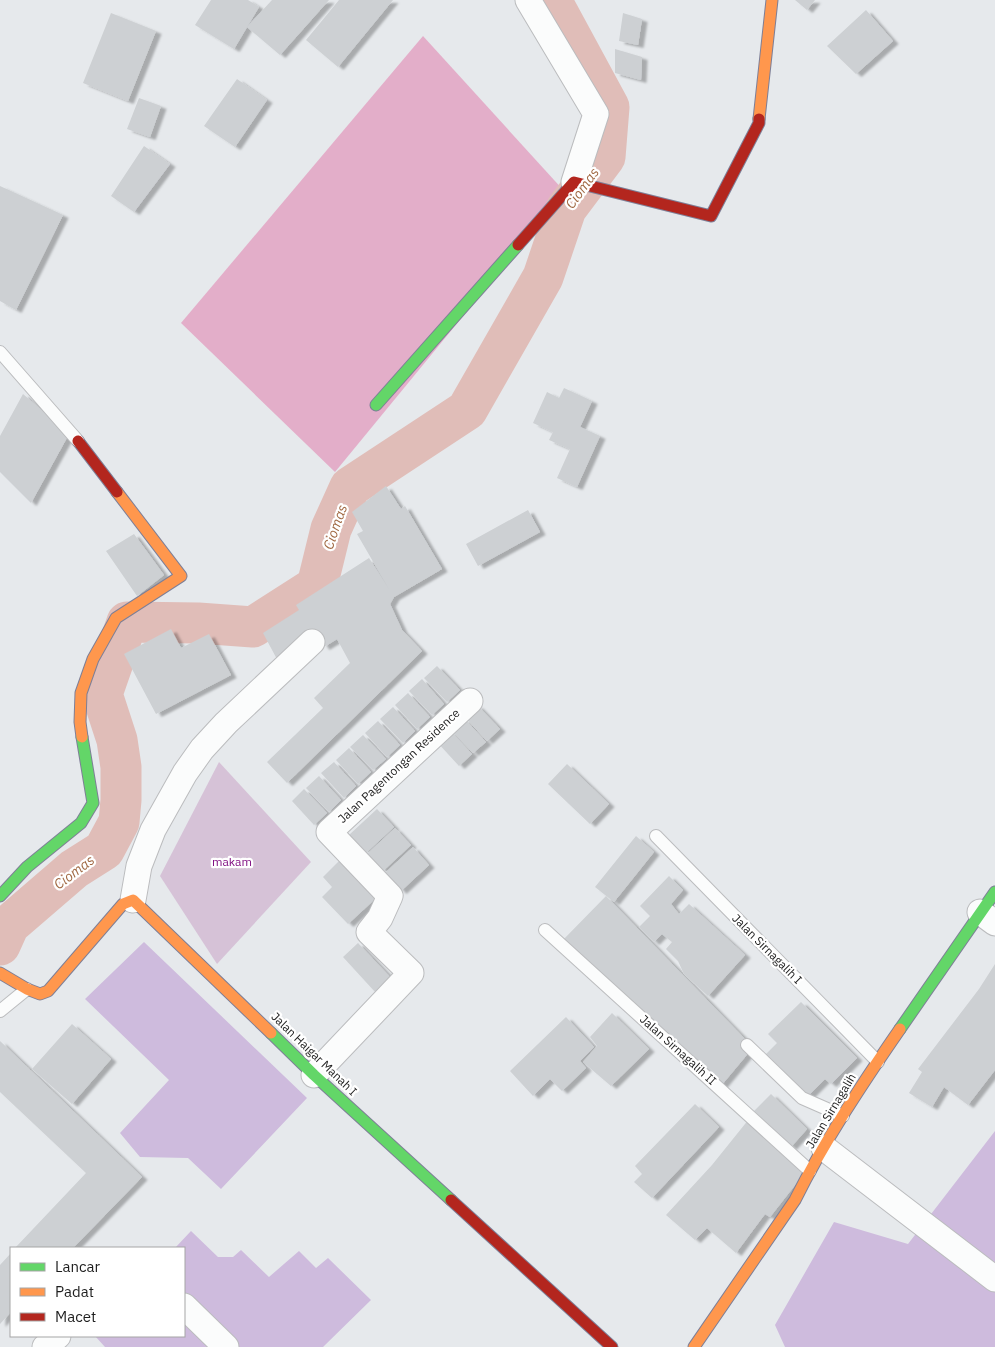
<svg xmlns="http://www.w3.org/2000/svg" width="995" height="1347" viewBox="0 0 995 1347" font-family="'IBM Plex Sans',sans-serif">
	<defs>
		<filter id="shadow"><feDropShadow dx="5.5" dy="3" stdDeviation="1" flood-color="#0004"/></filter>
	</defs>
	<rect width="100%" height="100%" fill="#e6e9ec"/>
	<path fill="#cebbdd" d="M144,942L307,1098L221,1189L188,1158L140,1157L120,1133L169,1080L85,999Z
		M995,1131V1347H785L775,1325L834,1222L908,1244Z
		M191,1231L218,1257H233L241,1250L269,1277L299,1251L316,1268L328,1258L371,1300L323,1347H105L95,1336H184V1248H175Z"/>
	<path fill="#d6c2d7" d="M219,762L311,862L217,964L160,876Z"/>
	<path fill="#e3aec9" d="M423,36L565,192L335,472L181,323Z"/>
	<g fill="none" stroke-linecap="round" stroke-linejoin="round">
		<path stroke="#e0bdb8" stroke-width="41" d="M0,945L9,925L74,869L104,850L119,822L121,800V767L117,740L102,694L127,622L198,623L253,627L317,586L331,529L350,487L467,410L543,277L566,209L605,157L609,107L551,0"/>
	</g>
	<path fill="#cdd0d3" filter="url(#shadow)" d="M211,0H248L259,7L234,49L195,25Z
		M272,0H329L280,55L247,27Z
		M339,0H393L338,67L306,40Z
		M795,0H815L807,10Z
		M866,10L893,41L856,74L827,46Z
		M111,13L156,31L128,101L83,83Z
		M623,13L642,19L638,45L619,41Z
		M615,49L642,57L641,80L615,73Z
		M237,79L267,100L235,147L204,126Z
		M139,98L161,106L150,137L127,129Z
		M144,146L170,164L134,212L111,196Z
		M0,186L63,215L16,310L0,301Z
		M564,388L592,401L580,427L600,436L577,487L557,478L570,449L549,440L553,432L533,423L547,392L559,398Z
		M23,394L69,434L31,503L0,472V436Z
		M386,486L401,509L405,506L442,569L394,597L390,604L402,630L422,651L287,783L267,762L323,708L314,698L350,663L337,639L324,647L316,634L279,663L263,633L299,610L296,605L369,558L389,589L357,534L363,531L352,512Z
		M528,510L540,532L478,566L466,544Z
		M134,534L164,575L137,596L106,551Z
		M171,629L181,648L209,634L231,675L156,714L124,654Z
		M437,666L460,690L447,702L424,678Z
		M422,679L444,704L432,715L409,691Z
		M408,693L430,717L417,729L395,705Z
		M477,705L500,729L487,741L465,717Z
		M393,707L415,731L403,743L380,719Z
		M464,718L486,742L473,753L451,730Z
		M378,721L400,745L387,757L365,733Z
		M450,730L472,754L459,766L437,742Z
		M363,735L386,759L373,770L350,747Z
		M349,748L371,772L358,784L336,760Z
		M334,762L356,786L344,798L321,773Z
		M567,764L609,804L590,824L548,784Z
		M319,776L341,800L329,812L306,788Z
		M304,789L327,813L314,825L292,801Z
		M377,809L394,827L366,853L349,835Z
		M395,828L411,845L383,871L367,854Z
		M636,836L654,852L614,902L595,887Z
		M413,847L429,865L401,891L385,873Z
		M339,861L375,899L348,924L322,897L332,887L323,877Z
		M669,876L683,890L671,904L679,914L689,904L745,955L708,996L684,974L678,961L666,949L672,942L662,934L654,942L639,927L650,916L640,906Z
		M606,896L745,1039L750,1051L720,1087L562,941Z
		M358,943L391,978L376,993L343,957Z
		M995,964V1070L968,1105L944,1087L932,1107L909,1093L922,1072L918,1069L979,989Z
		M801,1002L857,1058L831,1084L825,1079L807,1097L765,1055L777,1043L768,1034Z
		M612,1013L649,1049L611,1086L583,1062L597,1046L590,1037Z
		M566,1017L594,1047L580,1061L586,1068L562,1091L550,1079L533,1096L510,1071Z
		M72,1024L111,1059L72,1104L32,1069Z
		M0,1041L142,1177L73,1248H15L86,1173L0,1092Z
		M771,1094L807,1129L791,1147L754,1111Z
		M695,1104L719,1127L652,1198L634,1182L642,1174L635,1166Z
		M749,1119L806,1171L770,1217L765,1214L736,1253L707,1228L695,1240L666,1215L712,1165Z
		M11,1253V1312L0,1324V1265Z"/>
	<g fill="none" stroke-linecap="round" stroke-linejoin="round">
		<g stroke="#bbbcbe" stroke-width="14">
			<path id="lane" d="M0,352L78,441
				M656,836L878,1062
				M545,930L810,1171
				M0,1011L27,989
				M747,1045L802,1098L843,1116"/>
		</g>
		<g stroke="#bbbcbe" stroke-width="27">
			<path id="street" d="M528,0L596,114L574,182
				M133,900L139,866L153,830L185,773L202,749L226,723L312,642
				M980,912L995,923
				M314,1075L411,973L369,932L380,918L390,896L329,832L470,701
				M824,1148L995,1279
				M184,1306L226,1347
				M45,1347L58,1336"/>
		</g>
		<g stroke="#7e7f97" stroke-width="13">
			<path id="fast" d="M376,405L518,245
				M0,896L27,867L81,823L93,803L82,737
				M900,1029L995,892
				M271,1033L314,1075L451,1200"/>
		</g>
		<g stroke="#7e7f97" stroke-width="13">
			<path id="slow" d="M759,119L772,0
				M82,737L80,722L81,693L93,659L116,618L181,576L117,492
				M0,973L27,989L40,994L48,991L123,904L133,900L271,1033
				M694,1347L795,1200C825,1140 862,1084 900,1029"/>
		</g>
		<g stroke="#7e7f97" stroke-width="13">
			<path id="jam" d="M518,245L574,182L711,216L759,123V119
				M78,441L117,492
				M451,1200L612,1347"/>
		</g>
		<use href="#lane" stroke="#fbfcfc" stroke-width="12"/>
		<use href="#street" stroke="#fbfcfc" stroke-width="25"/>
		<use href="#fast" stroke="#63d668" stroke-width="11"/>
		<use href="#slow" stroke="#ff974d" stroke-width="11"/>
		<use href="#jam" stroke="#b3261e" stroke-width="11"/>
	</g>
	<g text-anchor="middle" stroke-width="4.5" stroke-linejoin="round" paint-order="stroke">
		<g font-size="12" fill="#1e1e1e" stroke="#fff">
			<text transform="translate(399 766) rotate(-43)" y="4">Jalan Pagentongan Residence</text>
			<text transform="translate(767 949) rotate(45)" y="4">Jalan Sirnagalih I</text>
			<text transform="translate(678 1050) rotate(42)" y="4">Jalan Sirnagalih II</text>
			<text transform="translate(314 1054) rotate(44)" y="4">Jalan Haigar Manah I</text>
			<text transform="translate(831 1111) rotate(-59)" y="4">Jalan Sirnagalih</text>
		</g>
		<g font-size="12" fill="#7e087f" stroke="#fff">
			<text x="232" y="866">makam</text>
		</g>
		<g font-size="14" font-style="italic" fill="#a06842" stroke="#fff">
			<text transform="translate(582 188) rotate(-54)" y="5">Ciomas</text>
			<text transform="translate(335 527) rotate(-71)" y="5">Ciomas</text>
			<text transform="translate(74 872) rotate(-37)" y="5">Ciomas</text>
		</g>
	</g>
	<rect x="10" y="1247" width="175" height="90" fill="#ffffff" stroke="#a5a5a5"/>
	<rect x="20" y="1263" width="25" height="8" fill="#63d668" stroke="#a5a5a5"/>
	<text x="55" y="1272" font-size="15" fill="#1e1e1e">Lancar</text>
	<rect x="20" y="1288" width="25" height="8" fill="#ff974d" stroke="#a5a5a5"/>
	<text x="55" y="1297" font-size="15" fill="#1e1e1e">Padat</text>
	<rect x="20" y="1313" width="25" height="8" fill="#b3261e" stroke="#a5a5a5"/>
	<text x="55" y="1322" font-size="15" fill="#1e1e1e">Macet</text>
</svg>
